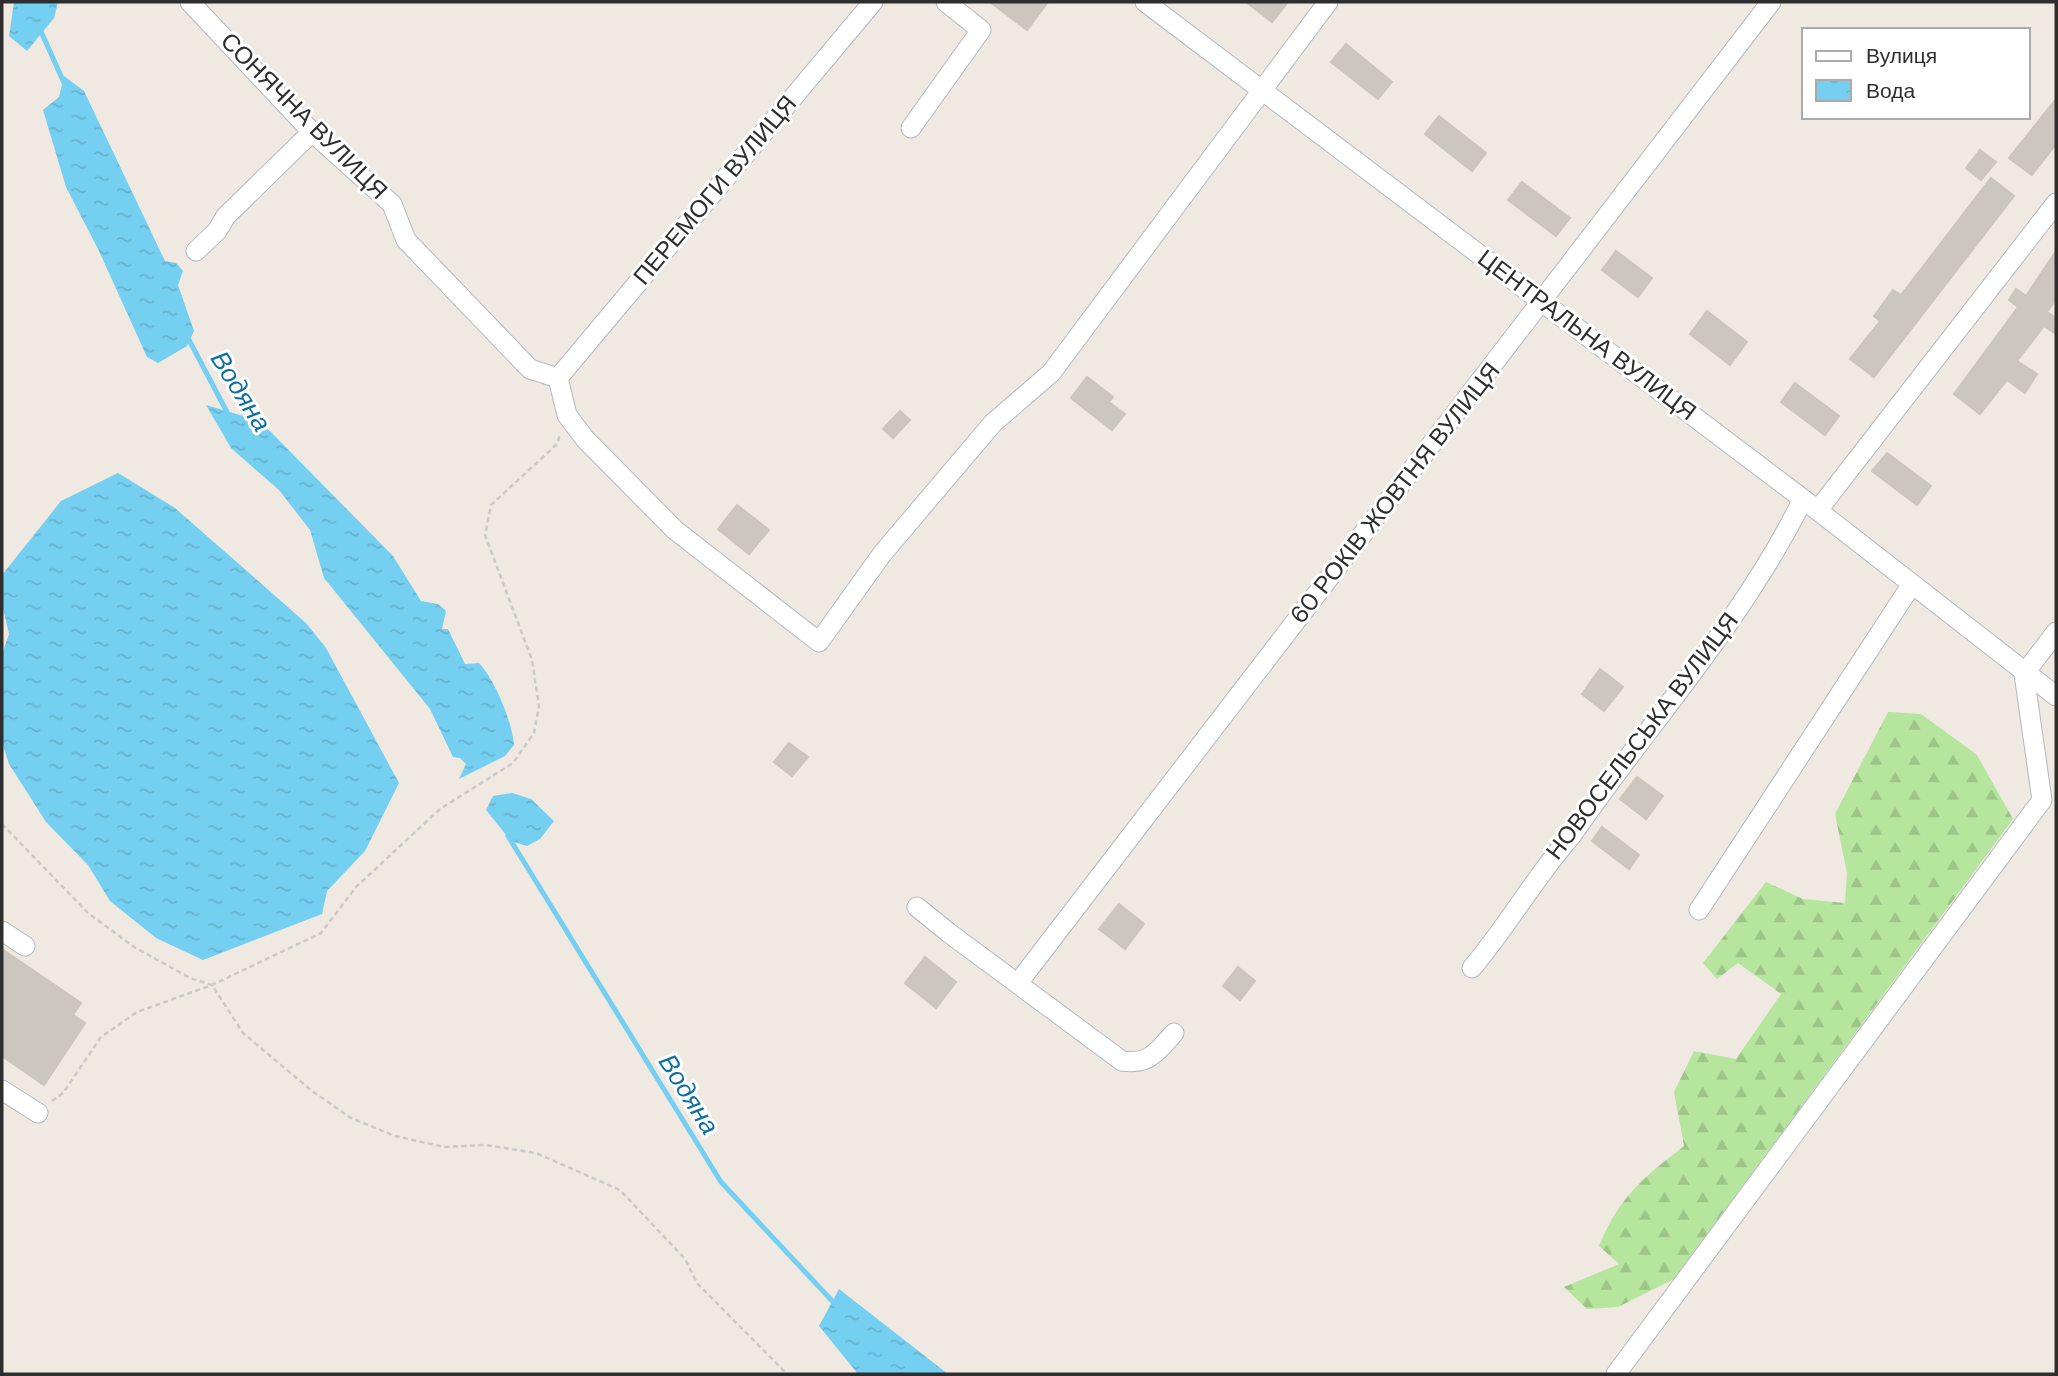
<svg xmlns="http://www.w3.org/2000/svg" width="2058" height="1376" viewBox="0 0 2058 1376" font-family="'DM Sans',sans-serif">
	<defs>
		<pattern id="forest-firs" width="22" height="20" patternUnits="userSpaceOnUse" patternTransform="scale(1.75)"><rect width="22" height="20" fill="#b6e59e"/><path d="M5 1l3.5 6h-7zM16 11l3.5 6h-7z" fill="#9dc588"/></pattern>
		<pattern id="water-ripples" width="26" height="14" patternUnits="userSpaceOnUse" patternTransform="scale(1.75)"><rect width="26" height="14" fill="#75cff0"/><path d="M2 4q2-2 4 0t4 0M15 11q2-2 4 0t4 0" fill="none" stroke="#66b2ce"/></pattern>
	</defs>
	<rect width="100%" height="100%" fill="#efe9e1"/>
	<path fill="url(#forest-firs)" d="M1888,712L1921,714L1977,755L2013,819L1674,1279L1618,1307L1587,1309L1564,1287L1619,1264L1599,1246C1619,1197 1644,1177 1684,1146L1674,1092L1694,1051L1736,1059L1781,994L1738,963L1717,979L1703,963L1766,882L1803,899L1845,903L1847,873L1835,814Z"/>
	<path fill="url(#water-ripples)" d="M14,2H58L54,18L27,51L9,36Z
		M64,76L84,91L165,261L176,263L183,271L178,285L194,331L187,346L158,363L147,357L99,251L66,187L43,110L59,97Z
		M206,405L260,421L393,556L421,601L438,604L446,611L442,629H448L465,664L479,663C495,680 512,721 514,745L505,756L459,779L466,764L460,758L453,757L430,709L324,578L310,530L279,490L231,448Z
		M118,473L175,508L306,623L326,648L399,783L365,851L327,891L322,914L203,960L156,938L110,901L88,865L46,822L9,764L2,742V654L9,634L2,604V575L61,501Z
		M512,793L531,799L554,821L540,839L527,846L511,841L486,810L493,796Z
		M839,1289L948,1374H858L819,1326Z"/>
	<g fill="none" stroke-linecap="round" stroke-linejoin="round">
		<path stroke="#75cff0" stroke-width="5" d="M39,27L65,85
			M187,336L228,414
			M508,836L721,1182L836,1305"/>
	</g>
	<path fill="#cbc7bf" stroke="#cbc5ba" stroke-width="2" d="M990,2H1048L1027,30Z
		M1246,2H1288L1272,22Z
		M1346,44L1392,82L1378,99L1331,62Z
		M2056,99V144L2032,175L2009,158Z
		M1439,116L1486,153L1472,171L1425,134Z
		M1980,150L1996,162L1981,180L1966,168Z
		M1991,178L2014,196L1874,377L1850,359L1880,321L1874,316L1893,290L1901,295Z
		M1522,182L1570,218L1556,236L1508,200Z
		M1616,251L1652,278L1638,297L1602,270Z
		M2056,251V299L2047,312L2056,318V334L2044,326L2017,361L2037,374L2025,393L2007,380L1980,414L1954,394L2018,307L2009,300L2016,289L2026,296Z
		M1707,311L1747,342L1730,365L1690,334Z
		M1087,377L1113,397L1109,402L1125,414L1112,430L1071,398Z
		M1795,383L1839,416L1825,435L1781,402Z
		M900,411L910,420L893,438L883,429Z
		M1887,453L1931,486L1917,505L1872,471Z
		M737,505L769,530L749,554L718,529Z
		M1600,669L1623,687L1604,711L1582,694Z
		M789,743L808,757L792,776L774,762Z
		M1637,777L1663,796L1646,819L1620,799Z
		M1602,827L1639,855L1629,869L1592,841Z
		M1119,904L1144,924L1125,949L1099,929Z
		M2,949L81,1003L73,1015L85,1023L44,1085L2,1056Z
		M925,957L956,982L936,1008L905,983Z
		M1238,967L1255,981L1240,1000L1223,986Z"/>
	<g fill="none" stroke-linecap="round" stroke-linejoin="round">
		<g stroke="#b4b7c1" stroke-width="21">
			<path id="minor" d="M190,2L312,132L392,204L406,240L530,369L558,378
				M1145,2L1803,499L2056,696
				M911,128L981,30L946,2
				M196,251L217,231L226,216L312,132
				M558,378L567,415L585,439L675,530L819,642L882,554L993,423L1051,373L1328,2
				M558,378L873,2
				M1818,510L2056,203
				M917,907L949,933L1122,1061C1149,1065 1157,1052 1174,1033
				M1699,910L1912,584
				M2,931L25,946
				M1472,968C1509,924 1535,877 1572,835C1649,723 1743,621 1803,499
				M1018,983L1771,2
				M2,1090L38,1113
				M1616,1374L2042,800L2024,674L2056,632"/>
		</g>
		<path stroke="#c9c9c9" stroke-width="2.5" stroke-dasharray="5 3.5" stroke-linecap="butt" d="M2,824L88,913L134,947L190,978L212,985L243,1033L312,1091L351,1118L395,1136L444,1147L486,1145L536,1153L620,1190L685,1259L697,1283L787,1374
			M52,1101L63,1093L101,1037L137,1012L212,985L321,933L356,887L440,809L513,763L534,733L539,706L532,660L485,535L491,505L557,444L560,435"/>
		<use href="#minor" stroke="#fff" stroke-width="19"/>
	</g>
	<g text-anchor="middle" stroke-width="6" stroke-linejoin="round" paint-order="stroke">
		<g font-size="24" fill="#2e2e2e" stroke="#fff">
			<text transform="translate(304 116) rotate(45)" y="8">СОНЯЧНА ВУЛИЦЯ</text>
			<text transform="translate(715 190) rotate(-50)" y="8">ПЕРЕМОГИ ВУЛИЦЯ</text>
			<text transform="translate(1587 335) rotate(37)" y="8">ЦЕНТРАЛЬНА ВУЛИЦЯ</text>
			<text transform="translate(1395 493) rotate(-52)" y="8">60 РОКІВ ЖОВТНЯ ВУЛИЦЯ</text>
			<text transform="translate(1642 736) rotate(-53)" y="8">НОВОСЕЛЬСЬКА ВУЛИЦЯ</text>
		</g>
		<g font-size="26" font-style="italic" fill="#0d6fa3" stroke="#fff">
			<text transform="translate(241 391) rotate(58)" y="9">Водяна</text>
			<text transform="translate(689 1094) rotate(58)" y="9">Водяна</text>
		</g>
	</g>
	<rect width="2058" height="1376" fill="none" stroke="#2e2e2e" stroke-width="7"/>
	<rect x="1802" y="28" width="228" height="91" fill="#ffffff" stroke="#ababab" stroke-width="2"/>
	<rect x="1816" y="51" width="35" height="10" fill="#ffffff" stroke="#ababab" stroke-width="2"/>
	<text x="1866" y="63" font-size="21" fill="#2e2e2e">Вулиця</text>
	<rect x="1816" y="80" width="35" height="21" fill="url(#water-ripples)" stroke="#ababab" stroke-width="2"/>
	<text x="1866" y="98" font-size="21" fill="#2e2e2e">Вода</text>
</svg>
